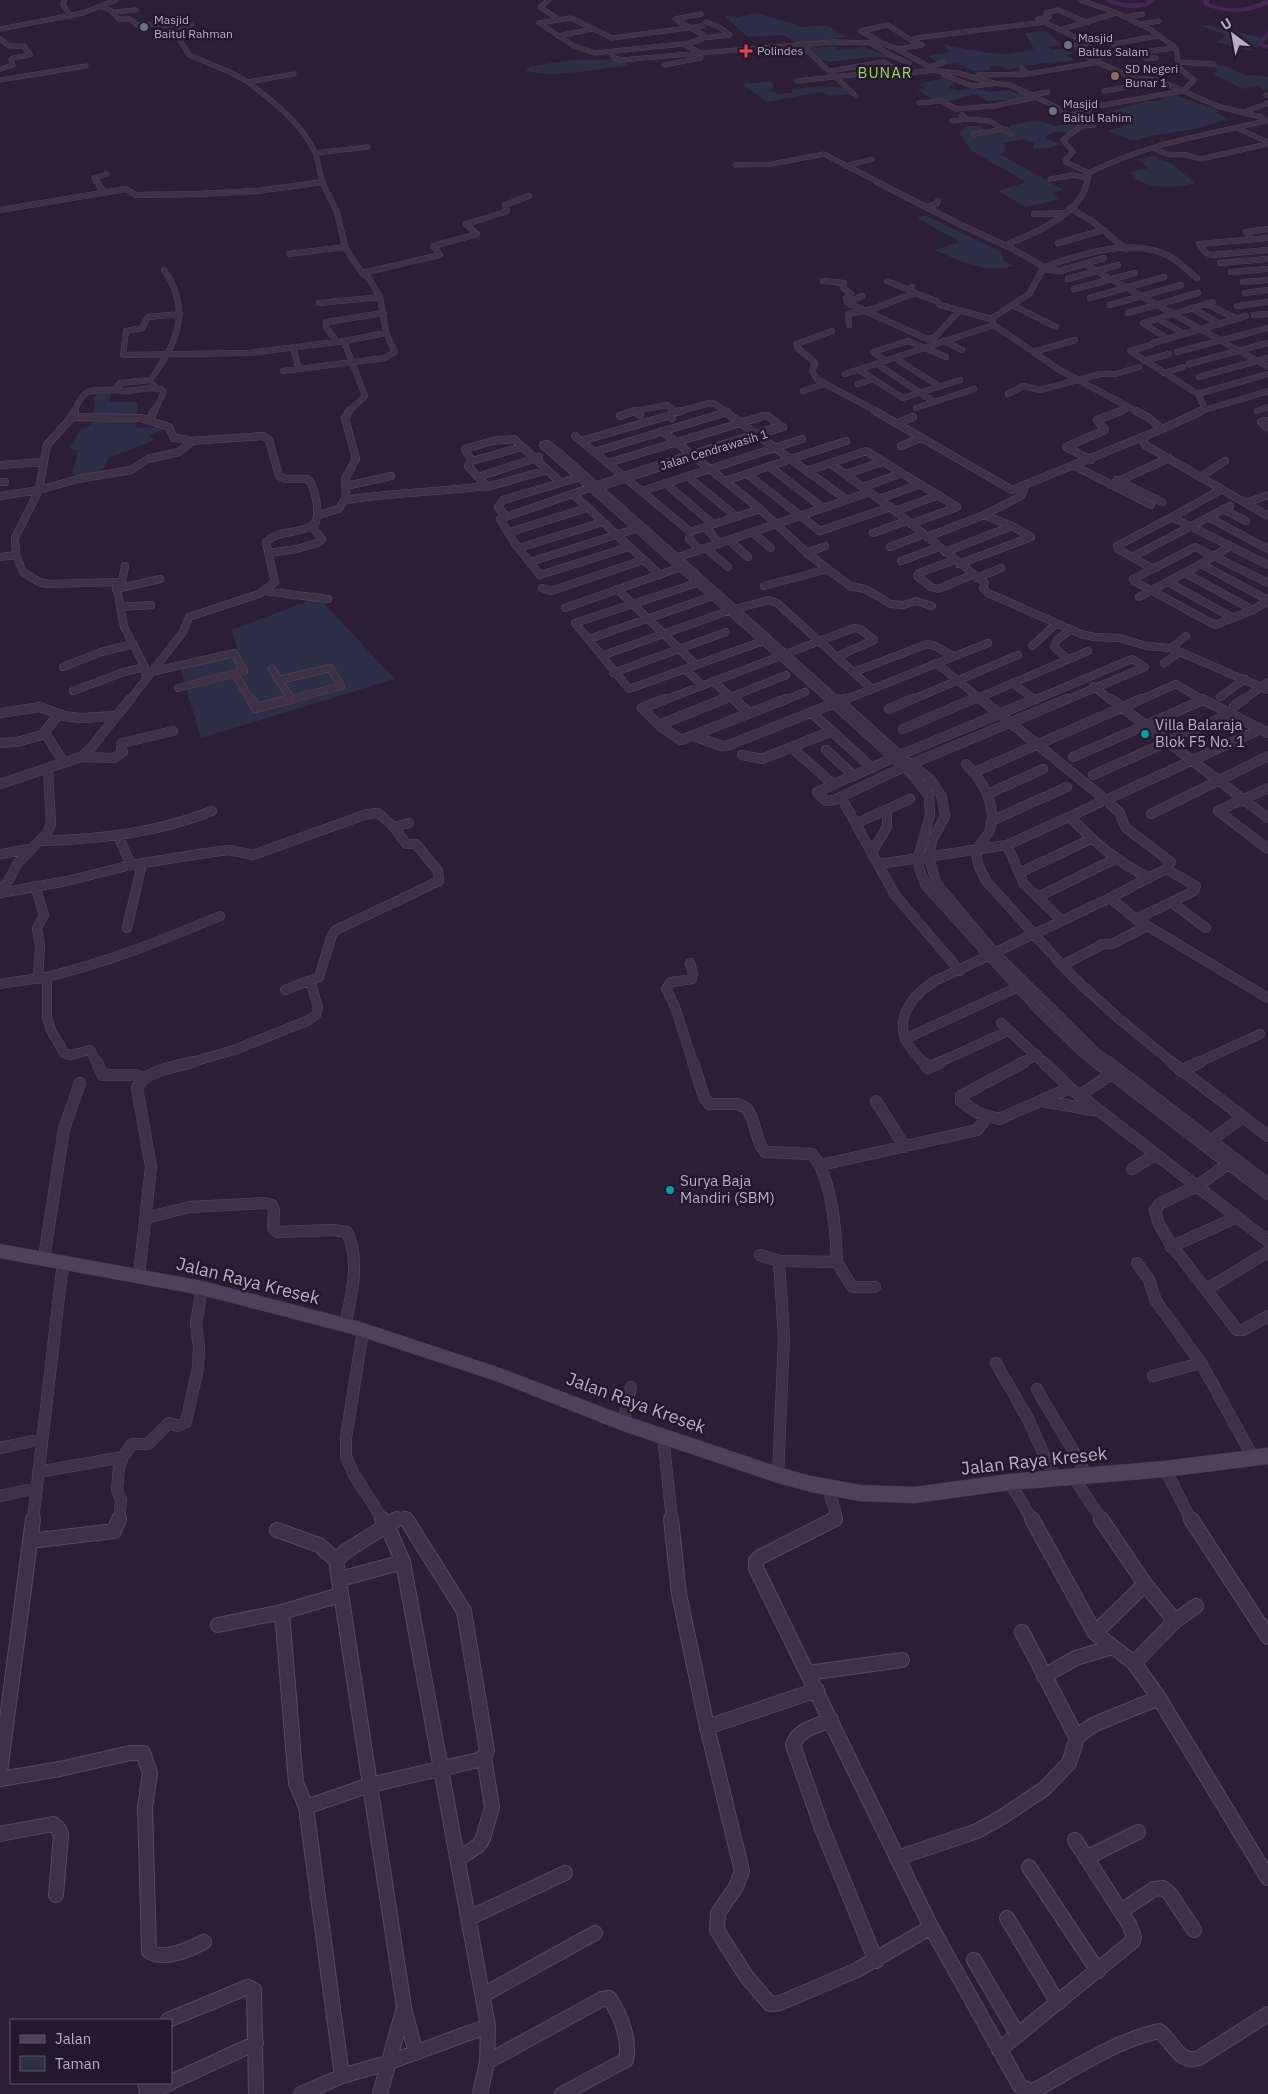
<svg xmlns="http://www.w3.org/2000/svg" width="1268" height="2094" viewBox="0 0 1268 2094" font-family="'IBM Plex Sans',sans-serif">
	<rect width="100%" height="100%" fill="#2d1e37"/>
	<path fill="#2c2f45" d="M755,13L796,24L802,27L827,25L847,37L811,43L817,48L833,46L839,50L864,47L892,57L860,58L830,62L821,60L784,35L747,37L724,15L737,17Z
		M1207,25L1259,37V46L1250,51L1216,42L1226,35L1200,26Z
		M1047,31L1061,45L1048,47L1052,50L1062,49L1073,53L1066,55L1075,60L1030,65L1007,70L1002,66H991L990,70L973,71L956,63L942,65L928,56L951,52L943,45L990,53L1009,54L1034,49L1025,33Z
		M625,59L628,66C595,68 559,79 526,71L530,66L574,60Z
		M1215,65C1232,65 1237,74 1248,75C1256,76 1260,74 1268,77V90L1253,86L1242,89L1211,73L1217,72Z
		M944,78L954,83L948,88L960,91L973,87L989,92L1009,90L1014,93H1034L1041,96L1012,103L1006,100L987,101L976,94C965,96 950,103 939,102C932,101 924,93 917,90L925,88L918,84Z
		M771,81L774,87L770,90L778,94L792,93V89C811,87 844,82 858,94L831,96L822,92L767,102L742,84Z
		M1172,94L1220,111L1216,113L1228,119L1195,129L1150,136L1134,141L1107,131L1126,126L1119,123H1106L1102,114L1147,101H1158Z
		M1037,120L1055,126L1069,123L1085,128L1074,135L1055,131L1044,138L1062,144L1048,148L1033,149L1034,143L1024,139L1004,143L1006,151L1000,154L1064,190L1051,193L1061,199L1025,207L998,191L1026,182L972,151L959,134L967,126H981L989,134L1003,133L1012,125Z
		M1153,156L1172,164L1195,183C1176,188 1142,191 1130,172L1149,168L1137,159Z
		M925,215L1001,252L1004,261L1014,266C988,274 958,261 935,250L960,242L917,218Z
		M99,391L111,392L109,402H138L136,428L167,427L149,436L155,440L109,458L102,470L86,475H72L78,451L69,448L81,429L91,425L95,404L93,398Z
		M318,597L395,679L201,738L180,668L237,649L232,630Z"/>
	<g fill="none" stroke-linecap="round" stroke-linejoin="round">
		<path fill="#432854" fill-rule="evenodd" d="M1105,0H1114L1123,3H1145L1149,0H1156C1144,12 1118,9 1105,0Z
			M1203,0H1209V3C1229,11 1246,10 1265,0H1268V4C1246,15 1226,14 1204,5Z
			M1268,31V37L1263,43L1268,45V49L1257,45V43Z"/>
		<g stroke="#574960" stroke-width="5">
			<path id="minor-far5" d="M549,0L540,7L558,19
				M1080,0L1117,13L1150,29L1176,48L1179,68L1194,80L1183,91L1217,106L1261,117L1266,121C1205,135 1145,144 1089,173L1087,183
				M64,1L63,4L70,16
				M102,7L110,10L119,19H130L137,25L159,24L173,28L191,25
				M113,12L136,10
				M1126,17L1143,14
				M1088,23L1058,10L1046,13L1049,17L1038,19L1079,39L1086,41L1098,39
				M1140,24L1159,21
				M702,26L612,38L571,18L539,23L574,46L595,53L683,44L701,53L833,42L881,43L895,48L937,71L958,73L993,83L1010,85L1052,105L1069,115L1081,126L1063,140L1073,152L1066,159V162L1089,173
				M173,28L189,55L232,73L248,82L294,74
				M0,29L83,13L116,0
				M1060,30L1116,13
				M558,36L592,29
				M702,38L730,35L719,27L706,22
				M0,39L9,46H24L30,55L13,58L11,60L13,65L0,69
				M1086,41L1088,43L1076,45C1090,66 1120,67 1139,83L1133,86L1104,91
				M880,42L861,31L888,25L911,40
				M871,43L892,56L909,63
				M686,44L702,39L703,35L675,19L701,14
				M801,45L856,96
				M1116,47L1113,44L1157,36
				M898,49L922,45L911,40L916,38L1045,22
				M1134,51L1146,58H1156
				M611,53L614,58L621,60L701,53
				M1092,57L1176,48
				M1179,62L1214,64
				M664,65L701,58
				M928,67L943,63
				M830,71L884,62L897,70
				M1028,74L1099,62
				M944,75L972,86L992,84
				M978,75L1028,74L1022,69
				M1134,78L1158,80L1183,91
				M0,80L86,66
				M797,81L897,70L909,73L935,70
				M248,82C273,102 301,122 315,152C319,162 319,173 323,183
				M1032,95L1048,92
				M1266,95L1268,96
				M919,103L942,101L956,109L994,106L1037,97
				M1244,112L1268,103
				M1069,115L1087,112L1092,107L1183,91
				M967,119L990,121L1010,134
				M952,121L967,119L962,115
				M1081,126L1094,125
				M1237,128L1268,142
				M974,134L1006,129
				M1152,148L1167,154L1187,155L1200,159L1268,144
				M315,153L368,147
				M735,165L772,164L824,154L880,183
				M846,166L872,159
				M1050,179L1074,175L1087,178
				M97,183L94,178L107,174
				M317,183L323,182"/>
		</g>
		<g stroke="#574960" stroke-width="6">
			<path id="minor-far4" d="M97,182L104,192
				M322,182L337,212L345,247L362,273L369,278L380,297L386,333L344,341L365,396L348,412
				M877,182L961,225L1011,248
				M927,207L936,204L938,201
				M1070,208L1092,221L1126,249
				M0,210L126,189L136,195L198,194L257,191L323,182
				M1034,214L1064,213
				M1268,238L1199,244L1206,253L1212,255L1268,250
				M1253,239L1246,232L1268,229
				M1058,243L1104,230
				M289,254L345,247
				M1220,263L1268,259
				M1084,264L1268,367
				M1044,267C1081,254 1132,237 1169,256C1180,262 1188,271 1197,278
				M1043,269L1044,267L1011,248L1010,243C1036,233 1082,212 1087,182
				M1043,269L1060,271L1104,258
				M1043,269L1029,294L992,318L994,325L1058,369L1138,412
				M1231,272L1268,269
				M362,273L440,255L433,246L477,234L466,224L505,212L507,211L505,205L529,196
				M1068,279L1118,265
				M823,281L844,283L843,288L851,294L846,298L847,302
				M887,281L909,290
				M1243,282L1268,280
				M1074,289L1135,273
				M915,293L936,301L940,305L991,319
				M1245,293L1268,290
				M862,296L848,303L927,339L934,338L960,310
				M1090,298L1164,277
				M319,303L380,297
				M1207,304L1237,319
				M1012,305L1056,327
				M1110,305L1181,285
				M1237,306L1268,302
				M1191,308L1220,324
				M1128,313L1198,293
				M180,314L148,317L142,328L126,331L123,355L249,353L344,341
				M1254,315L1268,314
				M1158,319L1185,334
				M849,325L848,314L873,309L915,293L909,290L912,287
				M832,331L796,344C798,353 811,355 815,364L812,371L818,380L878,412
				M1168,339L1143,323L1213,302
				M944,341L962,350
				M337,342L326,327V322L384,313
				M1153,343L1246,316
				M1151,345L1130,351L1198,394L1205,409
				M293,348L299,369
				M1033,352L1075,340
				M1177,352L1268,328
				M895,358L939,386
				M886,361L873,352L908,341L946,357
				M1144,361L1169,354
				M877,364L934,402
				M1189,364L1268,343
				M859,370L903,398L960,380
				M283,371L385,358L395,352L386,333
				M1164,373L1183,367
				M845,374L994,325
				M1199,377L1268,358
				M858,384L873,379
				M152,388L161,389L164,392L154,412
				M115,390L127,391L152,388L154,385
				M803,391L825,384
				M1008,394L1023,386L1040,390L1100,374H1116L1139,367
				M1198,394L1268,374
				M916,408L974,389
				M635,411L667,405L674,410L673,412
				M1257,411L1268,407
				M74,412C85,386 89,391 115,390L120,383L150,380C177,345 192,309 164,270
				M632,412H636
				M677,412L710,403L715,404L726,412
				M1118,412L1129,408
				M1198,412L1268,391"/>
		</g>
		<g stroke="#574960" stroke-width="8">
			<path id="minor-far3" d="M75,411L72,417L47,445L39,490L15,538L16,555L23,572L39,582L48,584L119,582L122,581L125,566
				M724,411L847,500
				M875,411L1012,490L1162,429L1149,418L1136,411
				M677,412L681,411
				M620,416L635,411L640,415
				M672,418L671,415L673,411
				M150,419L154,411
				M1268,421L1261,422L1268,428
				M898,423L913,417
				M1162,429L1201,411
				M662,431L760,509L807,553L850,586L865,589L891,604L903,605L916,601L932,606
				M575,436L687,529L690,532L689,539L700,550
				M1145,438L1143,441L1145,445L1268,516
				M581,441L671,415
				M901,446L921,438
				M594,452L727,412
				M1091,460L1066,447L1105,430L1097,420L1121,411
				M472,461L522,447
				M608,463L763,416H768L780,426
				M830,463L895,511L985,583L983,588L988,593L1081,634L1094,637L1120,638L1146,646L1171,648L1180,652L1164,663
				M0,465L44,462
				M1075,466L1151,505
				M770,467L823,508
				M547,470L487,487L468,466L472,461L465,449L492,441L514,439L560,482
				M807,471L866,451L957,507
				M747,474L820,531L891,507
				M846,474L882,462
				M687,476L737,517
				M478,477L539,457
				M1200,477L1225,461
				M1117,480L1162,502
				M725,481L846,441
				M0,482H5
				M665,483L713,524
				M1110,485L1169,458
				M346,486L391,476
				M863,487L902,473
				M593,489L783,427L780,426L624,476L500,519L516,545L540,575L629,547
				M1222,489L1172,517L1268,565
				M642,491L802,439
				M573,494L660,575
				M0,496L39,490L78,479L131,470L148,459L179,452L190,443L185,439L174,438L169,427L141,418L72,417
				M879,499L921,484
				M345,500C392,493 438,492 485,486
				M1246,503L1268,495
				M1223,509L1246,521
				M895,511L939,495
				M318,515L339,509L346,497L345,479L356,459L345,418L349,411
				M506,516L498,507L503,500L580,477
				M1172,517L1117,546L1118,549L1153,569L1133,579L1134,581L1215,625L1253,610L1268,601
				M1208,517L1268,549
				M911,524L957,507
				M706,527L719,544
				M510,532L587,508
				M690,532L760,509
				M752,532L771,548
				M873,533L906,521
				M927,537L984,515L1021,496L1025,487
				M729,540L748,557
				M890,547L924,534
				M519,548L603,522
				M706,548L728,567
				M945,552L1012,526
				M268,553L297,549L320,542L322,539L312,527
				M807,553L825,546
				M0,557L16,555
				M1132,557L1230,506
				M673,559L870,492
				M954,560L919,573L917,576L931,587L938,589L972,575
				M901,561L939,547
				M530,562L641,527
				M959,564L1031,537L1012,526L984,515
				M1201,564L1268,600
				M1153,569L1195,547L1268,583
				M1185,573L1253,610
				M977,578L1001,568
				M1168,582L1233,618
				M116,583L124,627L145,667L146,677
				M697,583L575,623L629,689L763,641
				M764,586L828,569
				M542,588L551,591L643,560
				M116,589L160,579
				M617,589L696,665
				M264,591L328,599
				M1139,597L1201,564L1230,546
				M120,607L151,605
				M565,608L684,566
				M589,639L713,596
				M1032,646L1056,624
				M1171,648L1186,636
				M1180,652L1268,690
				M601,656L731,610L769,600L777,603L872,689
				M1068,659L1054,647L1057,640L1070,630
				M936,663L983,701
				M63,667L101,652L133,644
				M272,669L291,699
				M685,669L702,685
				M151,672L234,653L244,671L178,688
				M854,672L927,644L935,646L953,656
				M613,673L726,632
				M235,674L251,701
				M279,680L330,668L341,686L285,701
				M713,681L735,701
				M1012,683L1036,700
				M1093,686L1112,701
				M73,691L124,672L145,667
				M1220,697L1245,679
				M129,701L183,632L189,617L259,594L275,582L266,542C280,528 302,536 316,522C319,509 316,490 308,479H286L279,476L269,440L263,436L190,441
				M662,701L854,628L860,629L874,640L836,657
				M721,701L786,675
				M783,701L805,692
				M831,701L543,445L547,444L558,452L838,701
				M842,701L988,643
				M909,701L1018,655
				M971,701L1088,651
				M1032,701L1132,659L1145,667L1064,701
				M1138,701L1176,684L1204,701
				M1242,701L1268,682"/>
		</g>
		<g stroke="#574960" stroke-width="10">
			<path id="minor-far2" d="M251,699L256,708L290,699
				M665,699L642,708L659,725L681,740L786,699
				M734,699L749,713
				M829,699L914,776L929,796L930,816L918,858L919,868L926,886L1037,1008L1081,1051L1097,1063
				M837,699L900,756L930,779L942,797L945,816L932,841L929,857L936,883L994,952L1095,1052L1110,1063
				M981,699L1106,800L1119,812L1126,828L1171,862L1166,869
				M1035,699L893,758L817,792L826,801L834,800L904,767L1067,699
				M1111,699L1268,818
				M1202,699L1268,733
				M1234,706L1244,699
				M889,709L912,699
				M0,713L40,707L64,716L81,718L115,716
				M812,713L872,768
				M659,725L724,699
				M903,729L973,699
				M45,733L64,763
				M693,736L722,746L729,745L845,699
				M0,743L17,742L42,735L59,714
				M791,747L833,784
				M826,750L854,776
				M742,755L762,759L832,731
				M81,757L114,758L123,752L121,748L122,743L173,731
				M1073,757L1203,700
				M966,764C983,781 997,805 990,830C988,836 982,840 979,846C973,858 981,872 987,882L1071,975L1118,1018L1173,1063
				M975,772L1141,699
				M1093,775L1230,714
				M0,784L81,757L90,749L130,699
				M1268,788L1218,811L1268,849
				M988,794L1043,769
				M841,797L895,895L960,971
				M1151,814L1268,756
				M1070,817C1094,842 1118,863 1150,878
				M991,821L1067,787
				M857,823L910,799
				M394,827L409,823
				M118,836L131,865
				M42,841C101,839 157,833 212,811
				M1007,845L1024,884L1062,921
				M872,852L887,827V810
				M0,854L30,849
				M879,864L1007,845L1261,729
				M1166,869L1196,886L1194,891L1136,919L1110,898Z
				M1019,873L1091,839
				M35,886L44,915L37,928L40,947L38,977
				M0,890L8,881L18,863L47,833L51,824L48,769
				M0,893L67,881L131,865L206,853L229,850L253,855L367,814L378,813L394,827L406,844H416L438,871L439,881L336,930L332,935L319,977L285,990
				M1038,897L1115,859
				M1171,902L1206,928
				M1136,919L1268,998
				M127,928L142,864
				M690,963L693,973L692,979L671,982L666,989L675,1007L693,1063
				M1063,965L1103,944H1112L1147,926
				M47,977V1017L51,1030L64,1053L70,1055L90,1050L97,1063
				M0,984C15,981 31,980 46,977C106,963 163,940 220,916
				M1001,1023L1044,1063
				M905,1039L1018,987
				M189,1063L234,1050L309,1020L316,1015L318,1007L310,981
				M924,1063C917,1056 908,1047 905,1038C896,1013 917,991 937,980L1110,898
				M938,1063L1008,1031
				M1021,1063L1037,1055
				M1197,1063L1260,1034"/>
		</g>
		<g stroke="#574960" stroke-width="12">
			<path id="minor-far1" d="M97,1062L103,1075H136L143,1078
				M693,1062L704,1097L709,1104H737L746,1108C757,1121 754,1139 765,1152L812,1154C832,1178 836,1231 837,1262L779,1261L784,1337L778,1475
				M923,1062L928,1068L941,1062
				M1024,1062L961,1096V1101L978,1113L999,1119L1070,1088
				M1043,1062L1070,1088L1268,1241
				M1096,1062L1268,1194
				M1108,1062L1268,1184
				M1171,1062L1268,1136
				M1181,1071L1200,1062
				M1080,1095L1116,1071
				M876,1101L905,1147
				M1042,1101L1099,1111
				M1207,1143L1243,1117
				M1232,1161L1197,1186L1161,1203L1155,1210L1158,1222L1170,1243L1237,1330H1243L1268,1316
				M821,1165L977,1130L987,1117
				M1132,1169L1155,1155
				M145,1218L190,1207L264,1203L272,1205L274,1210L273,1228L277,1232L333,1230L347,1232C361,1260 351,1297 345,1326
				M1171,1247L1237,1217
				M760,1255L779,1261
				M44,1258L64,1129L80,1083
				M837,1262L852,1287H875
				M1137,1263L1149,1280L1156,1301L1201,1363L1253,1457
				M139,1275L151,1167L137,1088C145,1070 176,1067 193,1062
				M1207,1289L1268,1252
				M363,1330L346,1438V1456L353,1473L383,1520
				M996,1363L1028,1419L1055,1479
				M1153,1376L1201,1363
				M1037,1389C1053,1419 1072,1446 1087,1476
				M623,1423L631,1387
				M663,1436L672,1520
				M0,1448L42,1439
				M1165,1469L1191,1520
				M38,1472L123,1457L132,1444H148L169,1423L178,1426L186,1422L198,1368L199,1348L196,1324L202,1288
				M1074,1478L1102,1520
				M1010,1482L1032,1520
				M828,1488L836,1514L833,1520
				M0,1496L37,1488
				M33,1520L63,1262
				M119,1520L121,1500L117,1490L119,1466L123,1457
				M395,1520L405,1517L407,1520"/>
		</g>
		<g stroke="#574960" stroke-width="16">
			<path id="minor" d="M382,1519L390,1532L403,1562L488,2026L487,2062L480,2094
				M671,1519L679,1594L707,1727L742,1871L736,1887L718,1913L717,1930L746,1976L770,2004L780,2003L857,1970L931,1927
				M835,1519L760,1557L756,1561V1568L931,1927L1020,2086L1030,2091L1035,2090C1074,2069 1115,2041 1159,2031C1174,2042 1179,2065 1199,2058L1268,2014
				M1101,1519L1145,1584L1175,1621
				M1191,1519L1268,1637
				M277,1530L319,1545L336,1560
				M30,1541L114,1531L119,1519
				M340,1579L403,1562
				M340,1595L282,1612L296,1783L306,1807L342,2076
				M218,1625L282,1612
				M1022,1632L1077,1738
				M1095,1633L1145,1584
				M1134,1663L1175,1621L1196,1606
				M808,1673L902,1660
				M1044,1676L1076,1658L1112,1647
				M1159,1698L1268,1878
				M831,1720C817,1726 798,1729 793,1745L822,1828L876,1961
				M707,1727L817,1690
				M0,1772L33,1519
				M0,1779L60,1769L130,1753H143L150,1773L145,1807L149,1951C163,1962 190,1949 204,1942
				M370,1785L404,2007L380,2094
				M370,1785L336,1560L346,1551L397,1519
				M370,1785L478,1760L484,1757L487,1751L464,1611L406,1519
				M306,1807L370,1785
				M0,1834L53,1824L58,1828L61,1835L56,1895
				M897,1858L977,1831L1002,1817L1044,1789L1069,1763L1077,1738L1083,1732L1095,1724L1159,1698L1134,1663L1095,1633L1032,1519
				M1086,1858L1138,1832
				M458,1859L479,1845L483,1838L492,1807L484,1757
				M1029,1867L1098,1971
				M1121,1911L1154,1889L1163,1888L1170,1894L1194,1930
				M469,1918L565,1873
				M1007,1918L1058,2003
				M974,1960L1018,2035
				M483,1995L595,1933
				M404,2008L416,2053
				M168,2020L248,1987L254,1990L256,2094
				M999,2050L1133,1941L1134,1937L1129,1924L1075,1840
				M487,2062L602,1999L609,1998C621,2015 630,2039 626,2060L562,2094
				M171,2082L256,2043
				M145,2083L147,2093L170,2083
				M301,2094L342,2076L387,2063L488,2026"/>
		</g>
		<g stroke="#46384e" stroke-width="1">
			<path id="secondary" d="M0,1244L202,1281L360,1322L500,1368L623,1415L778,1467L811,1476L860,1485L915,1487L1010,1474L1165,1461L1268,1448V1464L1165,1477L1010,1490L915,1503L860,1501L811,1492L778,1483L623,1431L499,1382L360,1336L202,1295L0,1258Z"/>
		</g>
		<use href="#minor-far5" stroke="#3f3248" stroke-width="4.5"/>
		<use href="#minor-far4" stroke="#3f3248" stroke-width="5.5"/>
		<use href="#minor-far3" stroke="#3f3248" stroke-width="7"/>
		<use href="#minor-far2" stroke="#3f3248" stroke-width="9"/>
		<use href="#minor-far1" stroke="#3f3248" stroke-width="11"/>
		<use href="#minor" stroke="#3f3248" stroke-width="14"/>
		<use href="#secondary" fill="#51405b" fill-rule="evenodd"/>
	</g>
	<g fill="#6b7280" stroke="#24182c" stroke-width="2">
		<circle cx="144" cy="27" r="5"/>
		<circle cx="1068" cy="45" r="5"/>
		<circle cx="1053" cy="111" r="5"/>
	</g>
	<path fill="#e0444e" stroke="#24182c" stroke-width="2" d="M743.5 43.5h5v5h5v5h-5v5h-5v-5h-5v-5h5z"/>
	<circle fill="#8d6e63" stroke="#24182c" stroke-width="2" cx="1115" cy="76" r="5"/>
	<g fill="#0f9aa8" stroke="#24182c" stroke-width="2">
		<circle cx="1145" cy="734" r="5"/>
		<circle cx="670" cy="1190" r="5"/>
	</g>
	<g text-anchor="middle" stroke-width="5" stroke-linejoin="round" paint-order="stroke">
		<g font-size="12" fill="#bcacc5" stroke="#24182c" text-anchor="start">
			<text x="154" y="24">Masjid<tspan x="154" dy="14">Baitul Rahman</tspan></text>
			<text x="1078" y="42">Masjid<tspan x="1078" dy="14">Baitus Salam</tspan></text>
			<text x="757" y="55">Polindes</text>
			<text x="1125" y="73">SD Negeri<tspan x="1125" dy="14">Bunar 1</tspan></text>
			<text x="1063" y="108">Masjid<tspan x="1063" dy="14">Baitul Rahim</tspan></text>
		</g>
		<g font-size="12" fill="#bcacc5" stroke="#24182c">
			<text transform="translate(714 450) rotate(-17)" y="4">Jalan Cendrawasih 1</text>
		</g>
		<g font-size="15" letter-spacing="1" fill="#9cd853" stroke="#24182c">
			<text x="885" y="78">BUNAR</text>
		</g>
		<g font-size="15" fill="#bcacc5" stroke="#24182c" text-anchor="start">
			<text x="1155" y="730">Villa Balaraja<tspan x="1155" dy="17">Blok F5 No. 1</tspan></text>
			<text x="680" y="1186">Surya Baja<tspan x="680" dy="17">Mandiri (SBM)</tspan></text>
		</g>
		<g font-size="18" fill="#bcacc5" stroke="#24182c">
			<text transform="translate(248 1281) rotate(14)" y="6">Jalan Raya Kresek</text>
			<text transform="translate(636 1403) rotate(20)" y="6">Jalan Raya Kresek</text>
			<text transform="translate(1034 1461) rotate(-6)" y="6">Jalan Raya Kresek</text>
		</g>
	</g>
	<rect x="10" y="2019" width="162" height="65" fill="#24182c" stroke="#615369"/>
	<rect x="20" y="2035" width="25" height="8" fill="#51405b" stroke="#615369"/>
	<text x="55" y="2044" font-size="15" fill="#bcacc5">Jalan</text>
	<rect x="20" y="2056" width="25" height="15" fill="#2c2f45" stroke="#615369"/>
	<text x="55" y="2069" font-size="15" fill="#bcacc5">Taman</text>
	<g transform="translate(1233 35) rotate(328)" stroke="#24182c" stroke-width="4" paint-order="stroke">
	<path d="M0-4L9 19L0 12L-9 19Z" fill="#bcacc5"/>
	<text y="-8" font-size="14" font-weight="bold" text-anchor="middle" fill="#bcacc5">U</text>
	</g>
</svg>
